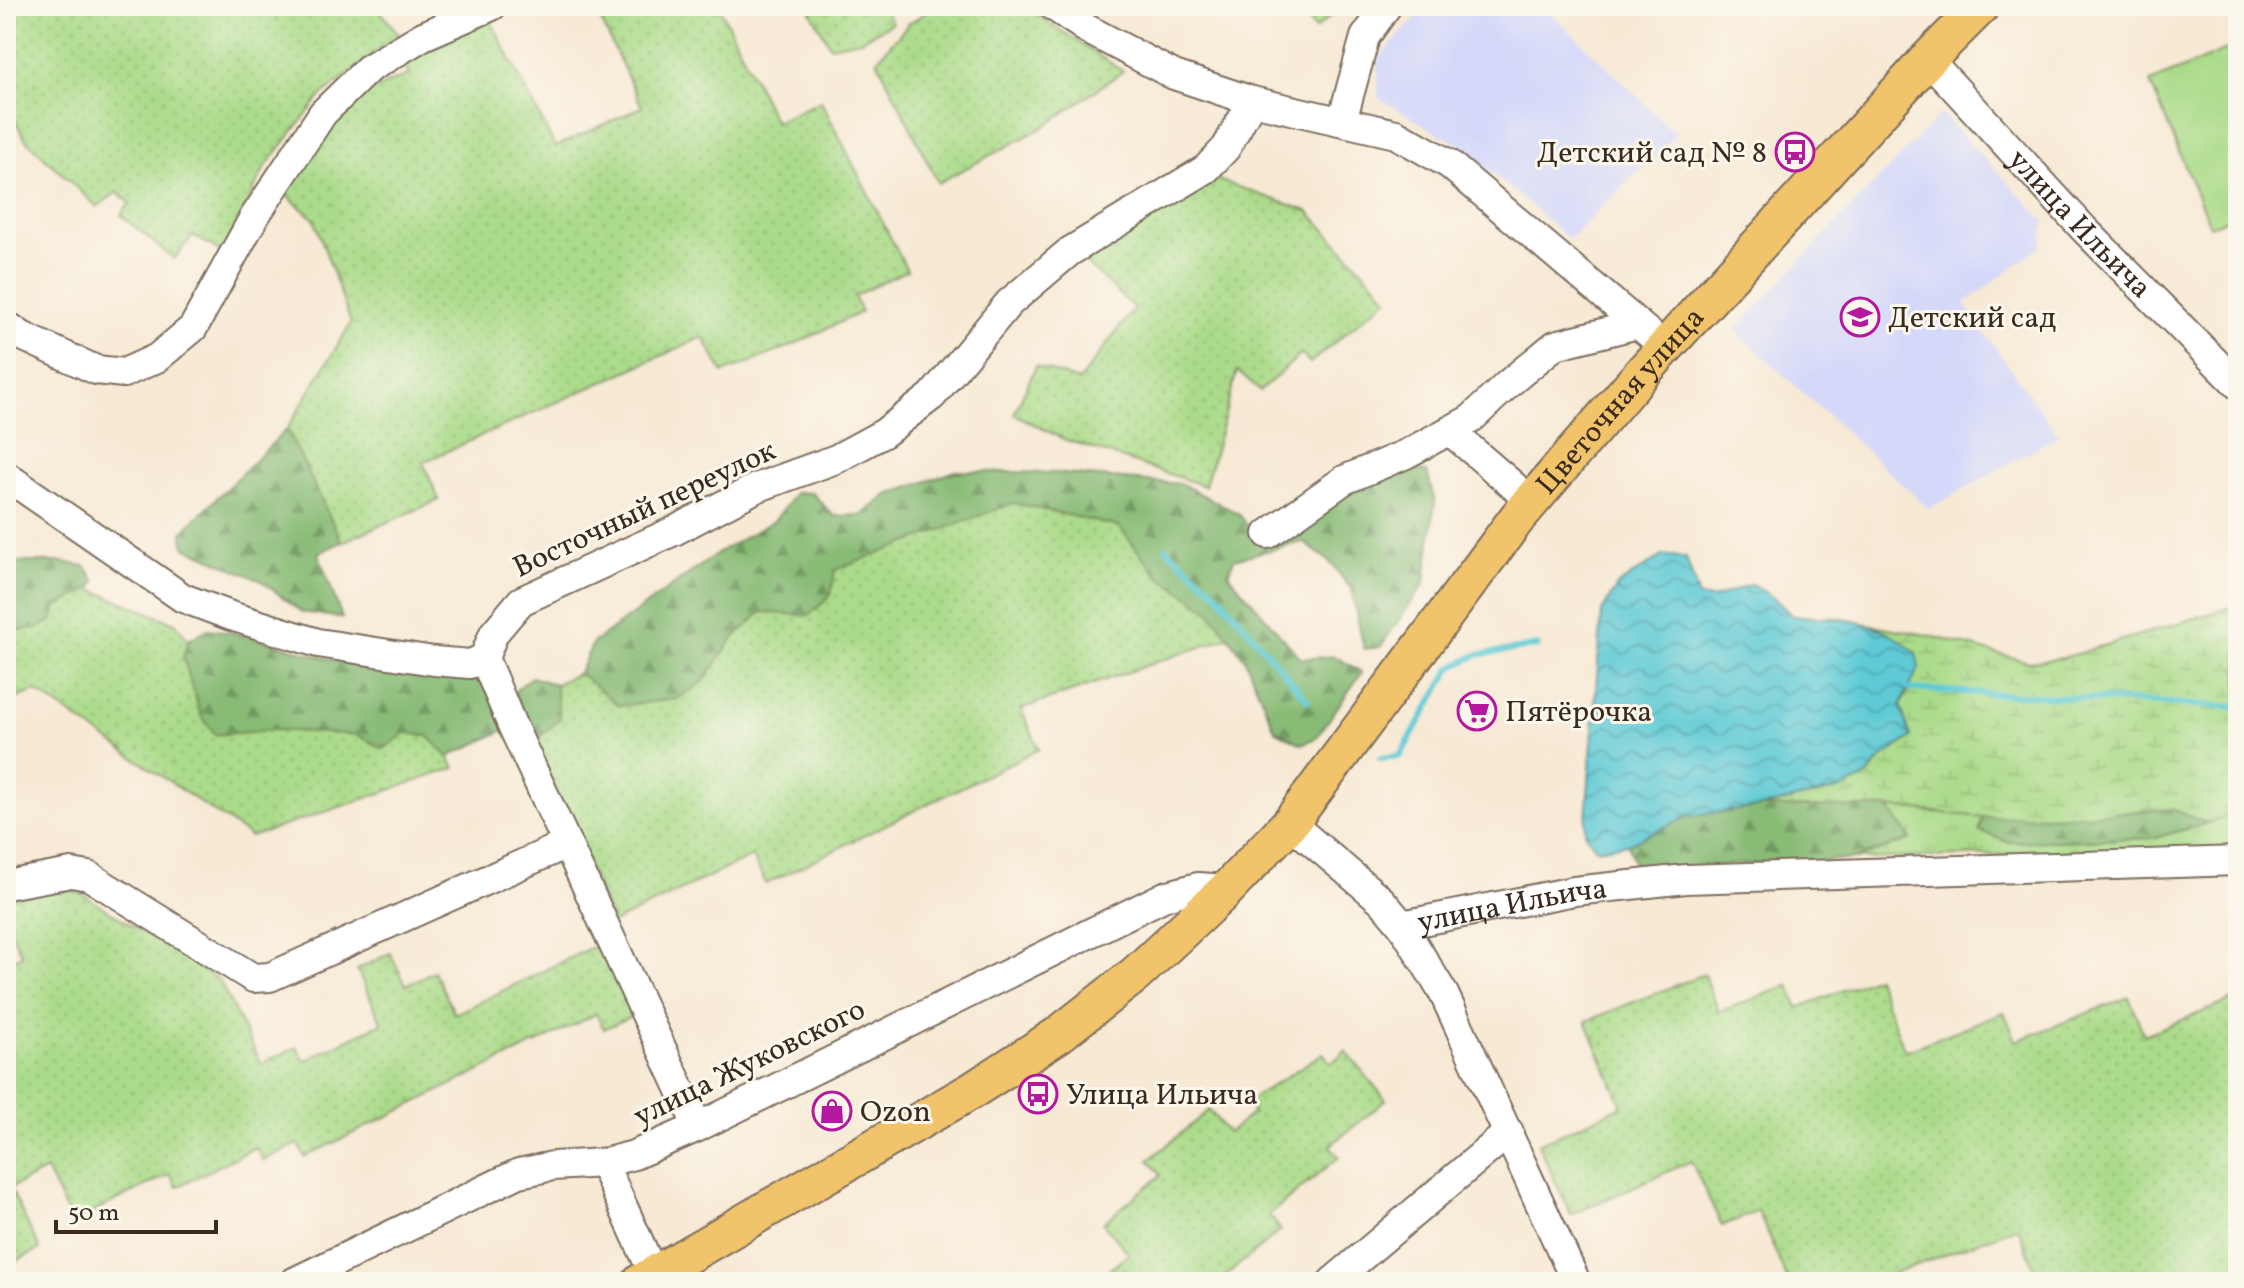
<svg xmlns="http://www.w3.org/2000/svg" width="2244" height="1288" viewBox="0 0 2244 1288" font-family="Vollkorn,serif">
	<defs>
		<pattern id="grass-tufts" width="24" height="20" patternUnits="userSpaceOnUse" patternTransform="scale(2)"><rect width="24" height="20" fill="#abdb8a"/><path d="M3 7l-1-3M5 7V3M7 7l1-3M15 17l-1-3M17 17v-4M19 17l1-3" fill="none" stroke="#94bc77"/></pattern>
		<pattern id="forest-firs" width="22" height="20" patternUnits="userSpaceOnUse" patternTransform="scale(2)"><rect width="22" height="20" fill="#88bb76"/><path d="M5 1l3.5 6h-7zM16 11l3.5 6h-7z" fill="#709860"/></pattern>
		<pattern id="wetland-marsh" width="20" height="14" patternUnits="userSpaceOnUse" patternTransform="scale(2)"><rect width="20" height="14" fill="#abdb8a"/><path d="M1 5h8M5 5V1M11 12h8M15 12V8" fill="none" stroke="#94bc77"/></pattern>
		<pattern id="garden-dots" width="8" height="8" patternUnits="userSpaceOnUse" patternTransform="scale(2)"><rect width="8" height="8" fill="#abdb8a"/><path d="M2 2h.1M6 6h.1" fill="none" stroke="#94bc77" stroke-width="1.8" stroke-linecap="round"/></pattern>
		<pattern id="water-waves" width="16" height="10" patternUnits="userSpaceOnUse" patternTransform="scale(2)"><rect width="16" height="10" fill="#5ecad6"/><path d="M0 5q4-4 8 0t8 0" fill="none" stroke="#4fa4ad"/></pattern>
	</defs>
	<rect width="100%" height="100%" fill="#fbf7ec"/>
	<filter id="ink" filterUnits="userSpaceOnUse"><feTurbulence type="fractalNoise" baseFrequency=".0125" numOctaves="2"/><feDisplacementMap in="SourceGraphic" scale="16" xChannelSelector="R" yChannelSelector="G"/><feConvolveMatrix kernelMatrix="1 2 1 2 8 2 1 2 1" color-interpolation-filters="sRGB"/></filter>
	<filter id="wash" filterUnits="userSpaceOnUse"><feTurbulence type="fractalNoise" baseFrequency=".006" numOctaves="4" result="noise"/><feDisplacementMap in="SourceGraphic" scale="32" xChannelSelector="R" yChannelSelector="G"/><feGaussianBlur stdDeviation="1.8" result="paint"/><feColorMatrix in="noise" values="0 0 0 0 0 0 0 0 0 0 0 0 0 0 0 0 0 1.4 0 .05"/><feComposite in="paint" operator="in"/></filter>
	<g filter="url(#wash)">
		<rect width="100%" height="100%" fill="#f7e9d4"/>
		<path fill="#d4d8f9" d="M1427,6H1544L1676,134L1569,239L1460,146L1378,98V59Z
			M1941,113L2045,221L2042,245L1964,304L2058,435L1929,509L1735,330Z"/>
		<path fill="url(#grass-tufts)" stroke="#738254" stroke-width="2" d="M1888,807L1983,817L1979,831L2008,842L2155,838L2238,812V848L1855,859L1911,839Z"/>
		<path fill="url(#forest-firs)" stroke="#62724a" stroke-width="2" d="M287,429L342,542L318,553L342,618L302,612L262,581L185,547L182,532Z
			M1394,465L1427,472L1435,502L1425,583L1380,647L1364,649L1351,589L1329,561L1303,542L1234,559L1228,574L1301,659L1334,656L1362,672L1316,738L1302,744L1275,730L1245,659L1209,610L1158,576L1119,527L1014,503L831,595L809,616L761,613L733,639L703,682L677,699L619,706L579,673L593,643L721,551L775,520L796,492L812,493L834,516L862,515L888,495L956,471L1053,473L1182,484L1239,514L1257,539L1288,533Z
			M6,562H61L85,566L96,582L90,589L56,607L52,621L38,628L6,632Z
			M208,629C265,636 319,660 376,669C411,674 447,672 482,676L505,730L448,757L428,736L384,749L357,735L274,730L215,735L201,716L183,656L188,640Z
			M531,677L555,684L560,719L534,742L514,692Z
			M1761,807H1888L1911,839L1855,859L1663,868L1635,866L1628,844L1688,816Z
			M2171,809L2207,823L2155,838L2008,842L1979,831L1983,817L2079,815Z"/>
		<path fill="url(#wetland-marsh)" stroke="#738254" stroke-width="2" d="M2238,605V812L2207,823L2171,809L2079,815L1983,817L1888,807H1761L1844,788L1867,776L1882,758L1911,737L1900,705L1910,689L1916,653L1882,630L1829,617L1927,635L2029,662L2063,658Z"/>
		<path fill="#abdb8a" stroke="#738254" stroke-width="2" d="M2238,45V215L2210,226L2150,82Z"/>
		<path fill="url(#garden-dots)" stroke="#738254" stroke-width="2" d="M6,6H376L399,34L321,96L265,167L223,253L193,235L174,259L121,215L130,203L117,192L97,207L26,140L6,104Z
			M594,6H719L775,122L821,101L907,270L854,296L861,312L791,346L723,373L703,337L423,462L439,500L342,542L287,429L351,323L314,219L284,193L349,99L408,75L405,57L490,19L555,147L642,107Z
			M808,6H883L892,23L861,40L830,46Z
			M936,6H1023L1123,71L1042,128L938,183L877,60L909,23Z
			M1296,6H1343L1315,29Z
			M1215,179L1308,211L1388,298L1310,363L1301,354L1260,391L1237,371L1205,486L1063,439L1014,414L1036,366L1079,381L1134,308L1087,264V252Z
			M1013,503L1119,527L1158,576L1209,610L1229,637L1021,709L1039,749L766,884L752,856L613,923L534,742L560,719L555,684L579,673L619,706L677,699L703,682L733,639L762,612L809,616L831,595L835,570Z
			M90,589L175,623L188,640L183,657L201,716L215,735L274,730L357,735L384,749L406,733L428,736L448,757L455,768L251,837L36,691L6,702V632L38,628L52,621L56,607Z
			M54,889L77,891L219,980L261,1064L297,1047L304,1061L382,1023L357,970L390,953L406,985L434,971L455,1014L596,945L632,1016L604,1029L596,1014L305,1157L298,1144L263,1160L256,1147L177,1187L170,1174L72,1222L46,1170L10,1188L40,1249L6,1266V963L22,955L6,921V899Z
			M1704,974L1719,1012L1789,985L1798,1008L1876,977L1905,1051L2004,1012L2016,1041L2129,997L2144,1035L2238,998V1282H2040L2018,1227L1871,1282H1788L1758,1211L1722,1226L1691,1161L1571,1215L1538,1144L1622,1106L1586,1021Z
			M1346,1051L1386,1100L1330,1146L1339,1157L1269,1215L1281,1230L1218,1282H1102L1099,1278L1129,1254L1103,1223L1161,1175L1149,1160L1209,1110L1228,1133L1253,1113L1245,1103L1323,1053L1331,1063Z"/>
		<path fill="url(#water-waves)" stroke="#4c7a7a" stroke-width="2" d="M1663,555L1686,558L1699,597L1712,599L1752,584L1775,599L1792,616C1823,617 1856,618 1885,631C1897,636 1906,646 1916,653L1919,668L1900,705L1911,737L1882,758L1867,776L1844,788L1761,807L1688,816L1628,844L1596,849L1585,833L1602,611L1618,585Z"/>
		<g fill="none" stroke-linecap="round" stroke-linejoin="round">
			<path stroke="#5ecad6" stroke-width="6" d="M1166,548L1217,593L1308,701
				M1910,689L2238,707
				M1380,758L1400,756L1451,668L1477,655L1538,646"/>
		</g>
	</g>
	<g filter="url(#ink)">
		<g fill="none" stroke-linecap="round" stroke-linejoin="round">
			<g stroke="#7d6d5e" stroke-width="32">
				<g id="minor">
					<path d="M1053,6L1087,29L1174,75L1252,101L1396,134L1449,164L1665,347"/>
					<path id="s1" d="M1928,59L2084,229L2238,385"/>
					<path d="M1342,121L1365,37L1387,6"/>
					<path d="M6,325L22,336L96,370L124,373L157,358L193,328L253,219L323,113L368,69L423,36L492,6"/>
					<path d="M1450,431L1531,501"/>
					<path d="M6,476L183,598L231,616L318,643L434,661L470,664L484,658L494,633L521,601L674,531L756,488L836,459L884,433L932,396L1009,303L1069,252L1206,169L1226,148L1252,101"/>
					<path d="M1268,534L1344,480L1406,454L1471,419L1509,383L1555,345L1638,324"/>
					<path d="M484,658L512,725L698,1127"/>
					<path d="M1290,823L1382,901L1402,925L1444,994L1576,1282"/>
					<path d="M6,885L71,873L89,876L253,978L270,977L567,844"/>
					<path id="s2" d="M1402,925L1574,891L1686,879L2238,861"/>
					<path d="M603,1163L654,1275"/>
					<path d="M294,1282L519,1173L553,1166L603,1163L634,1155L698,1127L1165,896L1198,887L1227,889"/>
					<path d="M1332,1282L1509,1132"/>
				</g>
			</g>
			<g stroke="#7d6d5e" stroke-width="40">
				<g id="major">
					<path id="s3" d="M641,1282L973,1090L1058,1035L1136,974L1227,889L1290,823L1518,517L1641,374L1928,59L1981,6"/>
				</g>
			</g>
			<use href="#minor" stroke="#fff" stroke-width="28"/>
			<use href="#major" stroke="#f1c36a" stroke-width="36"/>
		</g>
	</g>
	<defs>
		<g id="bus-ring" transform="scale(2)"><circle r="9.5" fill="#fbf7ec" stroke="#b5179e" stroke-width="1.5"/><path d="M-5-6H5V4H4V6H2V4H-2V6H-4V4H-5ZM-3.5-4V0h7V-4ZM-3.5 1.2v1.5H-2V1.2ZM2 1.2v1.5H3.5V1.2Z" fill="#b5179e"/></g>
		<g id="school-ring" transform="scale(2)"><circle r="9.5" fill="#fbf7ec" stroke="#b5179e" stroke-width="1.5"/><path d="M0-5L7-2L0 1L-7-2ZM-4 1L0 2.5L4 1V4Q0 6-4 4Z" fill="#b5179e"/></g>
		<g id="supermarket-ring" transform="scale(2)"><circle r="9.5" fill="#fbf7ec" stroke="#b5179e" stroke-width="1.5"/><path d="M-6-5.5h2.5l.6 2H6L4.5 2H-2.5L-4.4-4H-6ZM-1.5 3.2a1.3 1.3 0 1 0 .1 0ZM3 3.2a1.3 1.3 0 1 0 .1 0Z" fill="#b5179e"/></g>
		<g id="shop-ring" transform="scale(2)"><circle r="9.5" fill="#fbf7ec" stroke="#b5179e" stroke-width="1.5"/><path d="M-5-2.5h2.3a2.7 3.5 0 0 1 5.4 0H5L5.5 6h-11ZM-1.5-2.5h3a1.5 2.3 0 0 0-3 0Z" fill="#b5179e"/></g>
	</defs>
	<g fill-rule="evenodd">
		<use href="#bus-ring" x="1795" y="152"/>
		<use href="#school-ring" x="1860" y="317"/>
		<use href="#supermarket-ring" x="1477" y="711"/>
		<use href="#bus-ring" x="1038" y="1094"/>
		<use href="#shop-ring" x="832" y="1111"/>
	</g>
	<g text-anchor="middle" stroke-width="6" stroke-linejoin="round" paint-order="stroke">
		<g font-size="30" fill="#3b2a1e" stroke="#fbf7ec" text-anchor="start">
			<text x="1767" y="162" text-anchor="end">Детский сад № 8</text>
			<text x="1888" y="327">Детский сад</text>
			<text x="1505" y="721">Пятёрочка</text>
			<text x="1066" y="1104">Улица Ильича</text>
			<text x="860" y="1121">Ozon</text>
		</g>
		<g font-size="30" fill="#3b2a1e" stroke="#fbf7ec">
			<text dy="10" stroke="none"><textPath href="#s1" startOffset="224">улица Ильича</textPath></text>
			<text dy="10" stroke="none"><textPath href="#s3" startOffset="1336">Цветочная улица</textPath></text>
			<text transform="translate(644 508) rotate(-25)" y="10">Восточный переулок</text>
			<text dy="10" stroke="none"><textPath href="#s2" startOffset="112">улица Ильича</textPath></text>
			<text transform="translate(749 1062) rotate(-26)" y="10">улица Жуковского</text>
		</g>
	</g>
	<rect width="2244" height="1288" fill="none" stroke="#fbf7ec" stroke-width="32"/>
	<path d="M56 1220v12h160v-12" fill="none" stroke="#3b2a1e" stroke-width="4"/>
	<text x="68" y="1220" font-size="24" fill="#3b2a1e" stroke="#fbf7ec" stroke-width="6" paint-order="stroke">50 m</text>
</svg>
